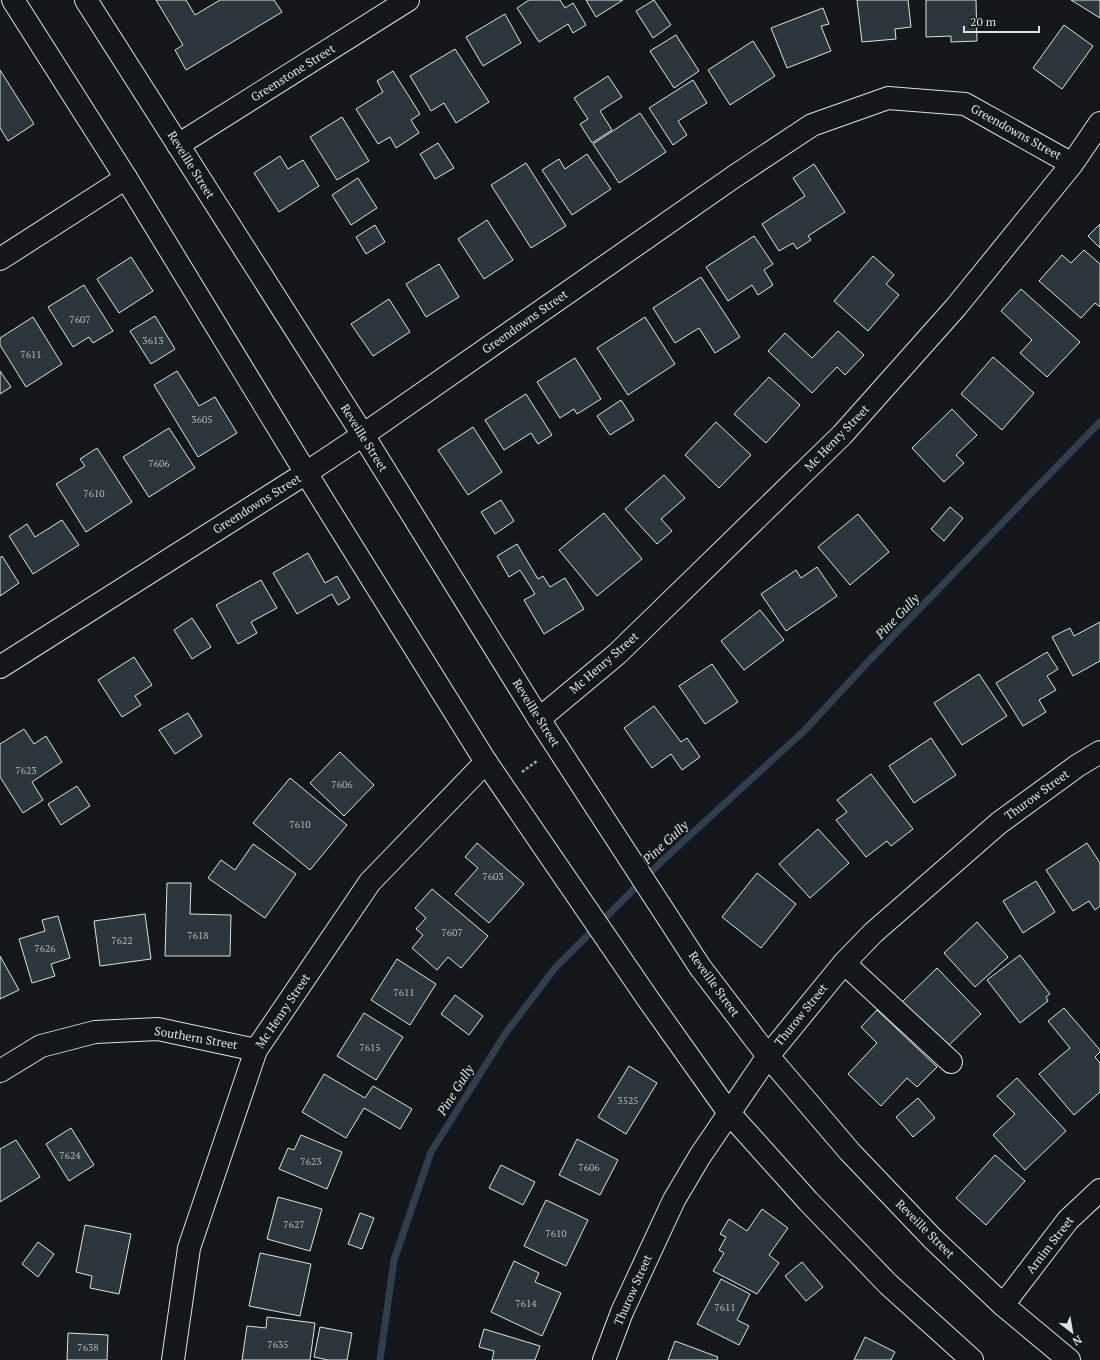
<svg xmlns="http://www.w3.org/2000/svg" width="1100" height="1360" viewBox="0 0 1100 1360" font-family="'PT Serif',serif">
	<rect width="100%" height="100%" fill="#14181c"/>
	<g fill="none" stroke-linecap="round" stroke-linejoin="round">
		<path stroke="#2f3f4d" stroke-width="7" d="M380,1360L394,1260L431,1152L505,1034L555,968L663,860L804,731L867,663L1100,422"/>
	</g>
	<path fill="#2c363c" stroke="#d8e6dc" d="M156,0H186L195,15L220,0H274L282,12L186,70L175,50L183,45Z
		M529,0H560L565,8L573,3L586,25L573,33L568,24L539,42L517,8Z
		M586,0H623L596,17Z
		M654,0L671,25L653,38L636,11Z
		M857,0H908L911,27L895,29L896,39L862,42Z
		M926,0H976L977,41L951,42V36L926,37Z
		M1071,0H1100V18Z
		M823,8L829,24L821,26L831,51L787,68L771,28Z
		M505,14L521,43L483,66L466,37Z
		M1064,25L1093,46L1062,89L1033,68Z
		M676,35L699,71L674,88L650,51Z
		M753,41L775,76L730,105L708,70Z
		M455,49L489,102L456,123L444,103L431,111L410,76Z
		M0,70L34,124L8,141L0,128Z
		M393,71L420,114L411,120L419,133L396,148L390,137L378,144L356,109L383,92L377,81Z
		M608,76L622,97L600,111L612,130L592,143L580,124L588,119L574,98Z
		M693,80L707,103L678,121L687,135L673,145L649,108Z
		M640,113L666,152L619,183L593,144Z
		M342,117L369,161L337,180L310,137Z
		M438,143L454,168L435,179L420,154Z
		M587,154L611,189L572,215L542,170L559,159L565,169Z
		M280,156L288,169L303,160L319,186L279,212L254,173Z
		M526,163L566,226L531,248L491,185Z
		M814,164L845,212L808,236L811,240L797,249L793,243L779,251L762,224L805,196L793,178Z
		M358,178L377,208L351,225L332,195Z
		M487,220L513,260L484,279L458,239Z
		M1100,224V248L1088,236Z
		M375,225L385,242L366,254L356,237Z
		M754,236L773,264L764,270L773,285L758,295L752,285L728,301L706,267Z
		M1084,250L1100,264V307L1095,303L1081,318L1039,281L1062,255L1071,263Z
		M873,256L894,275L886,284L899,295L868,331L834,301Z
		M131,257L153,291L119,313L97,279Z
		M439,264L459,297L426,317L406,284Z
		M701,277L740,337L715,353L699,328L675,343L653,308Z
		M84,285L113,331L93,343L89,337L73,347L48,307Z
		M1021,289L1080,342L1047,377L1020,353L1032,340L1001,311Z
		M389,299L410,332L373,356L351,324Z
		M155,316L175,349L151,364L130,331Z
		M33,317L62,364L26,387L0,345V338Z
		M645,317L675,364L628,395L597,348Z
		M838,331L864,355L845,375L837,367L812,393L768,351L785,333L812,358Z
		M993,357L1034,393L1002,430L961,394Z
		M575,358L601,399L577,414L574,409L560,418L537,382Z
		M0,371L11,387L0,394Z
		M177,371L199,406L215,397L237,433L198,457L154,385Z
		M769,377L800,405L766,443L734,414Z
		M526,394L552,435L538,444L531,433L504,450L485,420Z
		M621,400L634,420L610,435L597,416Z
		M952,409L977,435L956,455L964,463L944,482L912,448Z
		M716,422L751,455L719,488L685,455Z
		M473,427L502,472L468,495L438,450Z
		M169,428L195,468L149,497L123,457Z
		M97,448L132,502L86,532L56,484L85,466L80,459Z
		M664,475L685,498L661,519L672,531L657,544L625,509Z
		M501,500L514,521L495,534L481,512Z
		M950,507L963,518L944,541L931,529Z
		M604,513L642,559L597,596L559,550Z
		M858,514L889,552L850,585L818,547Z
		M62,520L79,545L33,574L9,536L27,524L35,537Z
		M517,544L538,579L543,576L550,587L565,578L584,609L544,634L524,600L535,594L520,570L509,577L497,556Z
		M308,553L325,583L337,576L350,598L338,605L332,594L297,614L273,573Z
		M2,556L19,583L0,596V558Z
		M817,567L837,596L786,631L761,594L796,570L801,578Z
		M261,580L277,608L251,622L257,633L238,644L216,605Z
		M760,610L784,640L744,670L721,641Z
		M192,618L211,647L192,659L174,630Z
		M1100,622V661L1073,676L1052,637L1070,628L1074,636Z
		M1047,652L1058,669L1047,676L1056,690L1039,700L1046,712L1023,726L996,683Z
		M134,657L152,685L135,696L141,705L122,717L98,680Z
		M712,664L738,702L705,724L679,686Z
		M979,674L1007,716L962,745L934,703Z
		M654,706L681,742L687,738L700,757L682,770L671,754L652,768L624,728Z
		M188,713L202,736L175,754L159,730Z
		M24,729L34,744L46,736L62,762L32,782L43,800L23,813L0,777V744Z
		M931,738L956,775L914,803L889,766Z
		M340,752L374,785L344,816L310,783Z
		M871,774L913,829L891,846L887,841L866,857L836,820L847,812L837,800Z
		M290,778L347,825L310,870L253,823Z
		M77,786L90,806L61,825L48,804Z
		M818,829L849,863L810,898L779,864Z
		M477,843L524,884L489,923L455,894L478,868L465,857Z
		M1087,843L1100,863V906L1095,910L1089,901L1073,911L1046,870Z
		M253,844L296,874L265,918L208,878L221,860L235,870Z
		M757,873L796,904L761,948L722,917Z
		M1036,881L1055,912L1023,933L1003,901Z
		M167,883H191L190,914L231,915L230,956H165Z
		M432,889L488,936L461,968L448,957L437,970L412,948L423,935L416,929L426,918L415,908Z
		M145,914L151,959L100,966L94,921Z
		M58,916L70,958L51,964L55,976L32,983L19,939L45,931L42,920Z
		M977,922L1008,957L975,987L944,953Z
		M1020,955L1050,994L1046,997L1048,1001L1020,1023L987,980Z
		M0,956L19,990L0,999Z
		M397,959L436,984L410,1025L371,1000Z
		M937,968L981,1014L943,1051L899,1005Z
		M455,995L483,1016L469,1035L441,1014Z
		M1064,1008L1100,1050V1052L1095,1057L1100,1063V1092L1074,1115L1039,1074L1070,1048L1048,1021Z
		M877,1010L937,1067L917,1087L907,1078L881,1106L848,1074L877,1043L861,1027Z
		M364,1013L403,1037L376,1080L337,1056Z
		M629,1066L657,1083L626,1134L598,1117Z
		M324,1074L365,1098L373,1086L412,1109L400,1129L364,1108L346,1138L302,1112Z
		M1017,1078L1066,1131L1025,1170L993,1135L1015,1114L997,1096Z
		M918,1098L935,1118L913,1137L896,1117Z
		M71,1128L94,1165L69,1181L46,1144Z
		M301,1135L342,1152L327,1189L279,1169L288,1148L294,1150Z
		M577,1139L618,1160L600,1195L559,1175Z
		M16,1140L40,1177L0,1202V1149Z
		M995,1155L1025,1181L986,1225L956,1198Z
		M501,1165L535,1182L523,1205L489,1188Z
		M278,1197L322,1209L310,1251L267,1239Z
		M546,1200L588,1220L566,1266L524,1246Z
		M762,1209L788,1228L769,1255L779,1263L757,1294L713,1271L724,1253L719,1250L726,1237L720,1234L729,1219L747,1231Z
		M360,1213L374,1218L362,1249L348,1244Z
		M85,1225L131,1234L119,1294L90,1288L92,1276L76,1272Z
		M38,1242L54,1254L38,1277L22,1264Z
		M260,1253L311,1264L300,1316L249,1306Z
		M514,1261L539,1273L535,1282L561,1293L542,1336L491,1312Z
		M802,1262L823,1287L806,1301L785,1276Z
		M721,1279L750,1294L737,1320L749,1326L739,1345L697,1324Z
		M267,1317L315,1323L310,1360H242L247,1326L266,1328Z
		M320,1327L352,1333L347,1360H328L314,1357Z
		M484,1329L540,1346L535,1360H492L494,1351L479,1347Z
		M68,1333L108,1335L107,1360H67Z
		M865,1337L895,1352L891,1360H854Z
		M675,1341L718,1357L717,1360H668Z"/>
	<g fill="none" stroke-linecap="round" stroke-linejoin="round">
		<g stroke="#d8e6dc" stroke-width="24">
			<path id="minor" d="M178,145L408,0
				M0,259L126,178
				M0,667L306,473L363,435L735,176L812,125L888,98L965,104L1072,164
				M539,719L617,654L842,435L956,307L1072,164L1100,123
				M844,963L951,1062
				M0,1071L41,1046L95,1032L158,1029L256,1050
				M1003,1305L1068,1220L1100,1190
				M173,1360L189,1248L256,1050L370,882L486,762
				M604,1360L622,1312L674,1200L700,1156L768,1056L844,963L873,933L999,823L1077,766L1100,752"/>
		</g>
		<g stroke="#d8e6dc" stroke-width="24">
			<path id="major" d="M13,0L126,178L306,473L486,762L648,999L729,1113L808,1201L888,1284L972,1360
				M86,0L363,435L539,719L700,967L768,1056L850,1152L933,1239L1003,1305L1069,1360"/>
		</g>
		<path stroke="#9da8a2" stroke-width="2.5" stroke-dasharray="3 2" stroke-linecap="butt" d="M522,772L537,761"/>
		<use href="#minor" stroke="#14181c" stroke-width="22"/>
		<use href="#major" stroke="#14181c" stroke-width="22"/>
	</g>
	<g text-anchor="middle" stroke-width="3" stroke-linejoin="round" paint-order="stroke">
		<g font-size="10" fill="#adbab4">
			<text x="80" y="323">7607</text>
			<text x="153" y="344">3613</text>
			<text x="31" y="358">7611</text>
			<text x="202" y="423">3605</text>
			<text x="159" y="467">7606</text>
			<text x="94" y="497">7610</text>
			<text x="26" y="774">7623</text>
			<text x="342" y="788">7606</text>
			<text x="300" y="828">7610</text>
			<text x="493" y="880">7603</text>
			<text x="452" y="936">7607</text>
			<text x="198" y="939">7618</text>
			<text x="122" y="944">7622</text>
			<text x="45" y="952">7626</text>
			<text x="404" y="996">7611</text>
			<text x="370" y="1051">7615</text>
			<text x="628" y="1104">3525</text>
			<text x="70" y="1159">7624</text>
			<text x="311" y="1165">7623</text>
			<text x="589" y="1171">7606</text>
			<text x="294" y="1228">7627</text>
			<text x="556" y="1237">7610</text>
			<text x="526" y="1307">7614</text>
			<text x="725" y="1311">7611</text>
			<text x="278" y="1348">7635</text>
			<text x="88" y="1351">7638</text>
		</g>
		<g font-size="12" fill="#d8e6dc" stroke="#14181c">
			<text transform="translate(293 73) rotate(-32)" y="4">Greenstone Street</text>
			<text transform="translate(1016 132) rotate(29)" y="4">Greendowns Street</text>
			<text transform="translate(191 165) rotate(58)" y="4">Reveille Street</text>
			<text transform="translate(525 322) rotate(-35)" y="4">Greendowns Street</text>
			<text transform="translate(364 438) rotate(58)" y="4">Reveille Street</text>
			<text transform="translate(837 438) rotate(-46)" y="4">Mc Henry Street</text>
			<text transform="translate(257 504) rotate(-32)" y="4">Greendowns Street</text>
			<text transform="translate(604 663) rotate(-41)" y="4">Mc Henry Street</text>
			<text transform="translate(536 713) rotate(58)" y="4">Reveille Street</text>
			<text transform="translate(1037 795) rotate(-36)" y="4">Thurow Street</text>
			<text transform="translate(714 984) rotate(54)" y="4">Reveille Street</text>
			<text transform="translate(283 1011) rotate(-56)" y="4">Mc Henry Street</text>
			<text transform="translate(801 1015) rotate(-51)" y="4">Thurow Street</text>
			<text transform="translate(196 1038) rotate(10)" y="4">Southern Street</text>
			<text transform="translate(925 1229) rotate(45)" y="4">Reveille Street</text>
			<text transform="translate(1050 1245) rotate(-52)" y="4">Arnim Street</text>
			<text transform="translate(633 1290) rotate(-66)" y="4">Thurow Street</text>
		</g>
		<g font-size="13" font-style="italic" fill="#d8e6dc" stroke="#14181c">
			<text transform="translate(897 616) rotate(-46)" y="5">Pine Gully</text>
			<text transform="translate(665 842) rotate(-43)" y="5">Pine Gully</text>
			<text transform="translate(455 1090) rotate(-58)" y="5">Pine Gully</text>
		</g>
	</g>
	<g transform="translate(1072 1332) rotate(149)" stroke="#14181c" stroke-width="3" paint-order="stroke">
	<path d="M0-3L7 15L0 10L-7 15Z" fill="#d8e6dc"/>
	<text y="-6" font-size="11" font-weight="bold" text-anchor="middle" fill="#d8e6dc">N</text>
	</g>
	<path d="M964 26v6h75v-6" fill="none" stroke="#d8e6dc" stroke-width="2"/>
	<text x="970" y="26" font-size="12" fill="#d8e6dc" stroke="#14181c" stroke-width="3" paint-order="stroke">20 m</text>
</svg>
